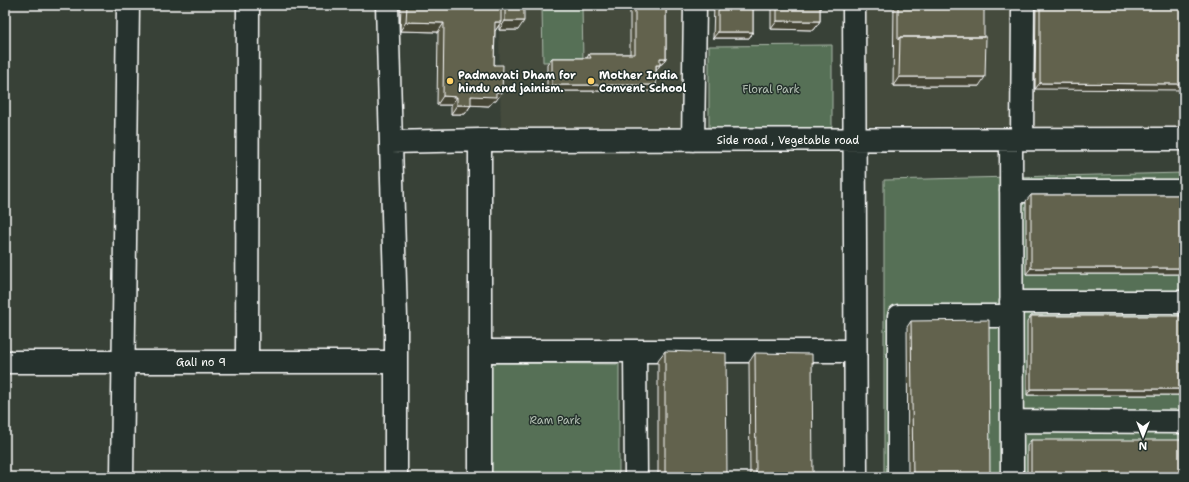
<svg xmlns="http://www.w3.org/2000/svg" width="1189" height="482" viewBox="0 0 1189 482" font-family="'Shantell Sans',sans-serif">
	<rect width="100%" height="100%" fill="#384137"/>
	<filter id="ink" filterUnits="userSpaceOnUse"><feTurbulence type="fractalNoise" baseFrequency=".025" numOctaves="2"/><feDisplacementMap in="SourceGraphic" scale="8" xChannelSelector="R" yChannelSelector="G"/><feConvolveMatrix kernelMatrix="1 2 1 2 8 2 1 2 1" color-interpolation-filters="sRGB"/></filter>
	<g filter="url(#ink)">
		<path fill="#454b3e" d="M500,5H683L682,132H501L499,30Z
			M864,5H1184V128L863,126Z"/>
		<path fill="#577056" stroke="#abb8aa" d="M582,6L583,61L543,62L542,7Z
			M832,45V132H709V46Z
			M1184,173V477H884V180Z
			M491,363L619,364V477H491Z"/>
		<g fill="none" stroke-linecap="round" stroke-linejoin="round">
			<g stroke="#fff" stroke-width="25">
				<path id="minor" d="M387,5L396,318V477
					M854,5L856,477
					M1022,139L1023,5
					M693,140L695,5
					M1011,140L1012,477
					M391,142L480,140L1184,139
					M1011,191H1184
					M1011,302H1184
					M480,351H855
					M635,351L636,477
					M5,362H396
					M247,362L248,5
					M1012,421L1184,422
					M122,477L128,5
					M480,477V140
					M899,477V316H1011"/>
			</g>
			<use href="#minor" stroke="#26332d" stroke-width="22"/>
		</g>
		<path fill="#545442" stroke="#fff" d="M401,5H524L518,30H499V25L495,31L494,65L496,101H493L489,106L471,105L465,114H451V105H437L438,32L400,31Z
			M630,5H666V58L662,64H660V65L656,70V85L652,91H547V64L552,58H587L589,54H630Z
			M714,5H753V32L749,38H713Z
			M771,5H820V21L814,30L771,29Z
			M894,5H984L979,86H893Z
			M1036,5H1184L1035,89Z
			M1031,195H1184V274H1026V201Z
			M1031,316H1184V395H1027V322Z
			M911,321L990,477H908L907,327Z
			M665,351L727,477H658V360Z
			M755,353L813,477H750L749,362Z
			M1031,440L1184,477H1027V446Z"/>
		<path fill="#454536" stroke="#fff" d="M505,21H524L518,30H499Z
			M777,21H820L814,30L771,29Z
			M406,22L444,23L438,32L400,31Z
			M495,22H501L495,31H489Z
			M718,32H753L749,38H713Z
			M660,58H666L662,64H656Z
			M656,65H660L656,71Z
			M899,77H985L979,86H893Z
			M1040,83L1184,84V90L1035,89Z
			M552,85H656L652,91H547Z
			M496,92H502L496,101H493L489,106L465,105L471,96Z
			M443,96L457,97L451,105H437Z
			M457,105H471L465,114H451Z
			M1031,268H1184V274H1026Z
			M1031,389H1184V395H1027Z"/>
		<path fill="#62624d" stroke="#fff" d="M407,5H501V22H495L494,65H503L502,92H496V97L471,96V105H457V97L443,96L444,23L406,22Z
			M505,5H524V21H505Z
			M635,5H666V58H660V65H656V85H552V58H591L589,54H635Z
			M718,5H753V32H718Z
			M777,5H820V21H777Z
			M898,5H984V37H900L898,40Z
			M1040,5H1184V84L1040,83Z
			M900,37H986L985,77H899Z
			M1031,195H1184V268H1031Z
			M1031,316H1184V389H1031Z
			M989,320L990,477H913L911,321Z
			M665,351L726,353L727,477H665Z
			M755,353L812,354L813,477H756Z
			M1031,440H1184V477H1031Z"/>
	</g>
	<g fill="#ffd166" stroke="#26332d" stroke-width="1.5">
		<circle cx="450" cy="81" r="4"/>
		<circle cx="591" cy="81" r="4"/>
	</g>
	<g text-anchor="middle" stroke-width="3" stroke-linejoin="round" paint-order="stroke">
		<g font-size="11" font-weight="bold" fill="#fff" stroke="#26332d" text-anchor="start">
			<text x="458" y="79">Padmavati Dham for<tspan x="458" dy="13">hindu and jainism.</tspan></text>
			<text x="599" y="79">Mother India<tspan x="599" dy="13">Convent School</tspan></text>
		</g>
		<g font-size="11" fill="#b3bfb3" stroke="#26332d">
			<text x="771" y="93">Floral Park</text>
			<text x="555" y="424">Ram Park</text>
		</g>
		<g font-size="11" fill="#fff" stroke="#26332d">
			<text x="788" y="144">Side road , Vegetable road</text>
			<text x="201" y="366">Gali no 9</text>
		</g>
	</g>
	<rect width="1189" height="482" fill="none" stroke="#26332d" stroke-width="20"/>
	<rect x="10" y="10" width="1169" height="462" fill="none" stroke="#fff" stroke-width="1.5" filter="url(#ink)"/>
	<g transform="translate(1143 436) rotate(180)" stroke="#26332d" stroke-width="3" paint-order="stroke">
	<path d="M0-3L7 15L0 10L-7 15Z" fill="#ffffff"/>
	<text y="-6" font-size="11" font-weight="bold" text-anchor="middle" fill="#ffffff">N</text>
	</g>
</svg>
